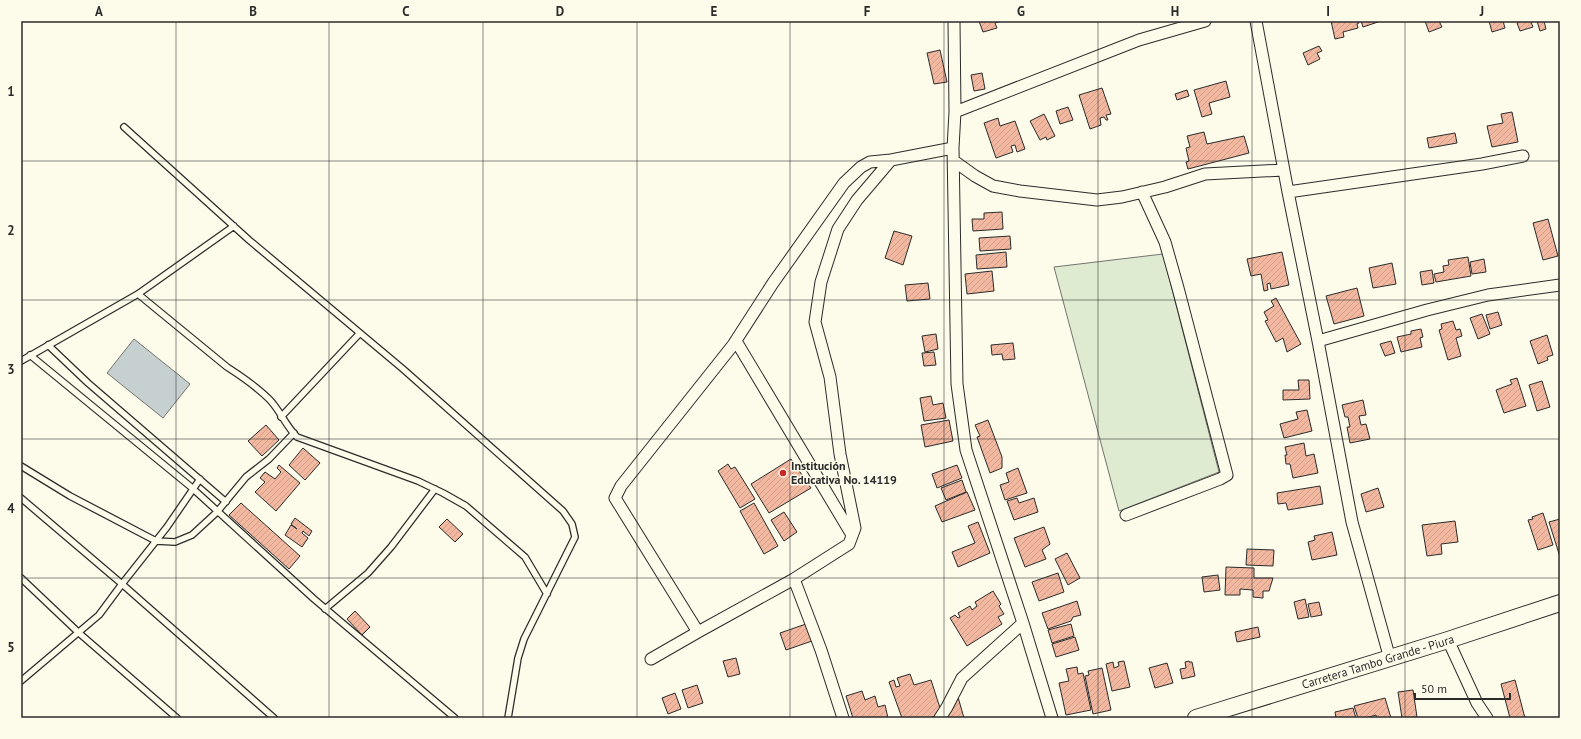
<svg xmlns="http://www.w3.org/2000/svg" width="1581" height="739" viewBox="0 0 1581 739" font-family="'PT Sans',sans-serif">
	<defs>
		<pattern id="building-hatch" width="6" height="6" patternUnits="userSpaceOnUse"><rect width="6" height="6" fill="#f2b8a0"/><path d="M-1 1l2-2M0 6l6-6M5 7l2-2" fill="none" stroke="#d09e8a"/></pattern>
	</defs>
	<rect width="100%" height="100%" fill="#fdfbea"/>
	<path fill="#deebd1" stroke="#74746e" d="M1163,254L1219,472L1119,511L1054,267Z"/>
	<path fill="#c7d0d0" stroke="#74746e" d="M134,339L190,384L163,418L107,373Z"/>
	<path fill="url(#building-hatch)" stroke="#2b2b2b" d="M979,21H1002L995,23L997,28L983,32Z
		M1331,21H1359V23L1357,24L1358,28L1343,32L1344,37L1335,39Z
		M1361,21H1381L1363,27Z
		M1425,21H1439L1442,27L1429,32Z
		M1489,21H1503L1505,28L1492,32Z
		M1520,21H1534L1531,22L1533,27L1520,31L1517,23Z
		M1537,21H1544L1546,29L1540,31Z
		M1319,46L1322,51L1317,53L1320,59L1308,65L1303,53Z
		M940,50L947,82L934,84L927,53Z
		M982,73L985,89L974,91L971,75Z
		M1226,81L1230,97L1209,103L1212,114L1202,117L1194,90Z
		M1102,88L1111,114L1106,115L1108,120H1106L1104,117L1100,118L1101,125L1090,129L1079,95Z
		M1187,90L1189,96L1177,100L1175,94Z
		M1068,107L1073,120L1060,124L1056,111Z
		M1512,112L1518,142L1492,147L1487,126L1503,123L1501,114Z
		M1044,114L1055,136L1047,140L1046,137L1040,140L1030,121Z
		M998,118L1000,126L1015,121L1025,149L1017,152L1015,145L1011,146L1013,152L996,158L984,123Z
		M1204,132L1207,144L1244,136L1249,153L1188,169L1186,162L1189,161L1186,148L1190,147L1187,136Z
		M1455,133L1457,143L1429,148L1427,138Z
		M1002,212L1003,229L973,231L972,219H984V213Z
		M1548,219L1558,256L1543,260L1533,223Z
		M894,231L912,236L903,265L885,258Z
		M1010,236L1011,249L980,251L979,238Z
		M1006,252L1007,267L977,269L976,255Z
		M1282,252L1289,285L1271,289L1270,283L1267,284L1268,290L1264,291L1261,274L1251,276L1247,259Z
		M1468,257L1471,276L1436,282L1434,274L1444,272L1443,266L1449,265L1448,260Z
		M1484,259L1486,272L1472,274L1470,262Z
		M1392,263L1396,284L1373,288L1369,268Z
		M1432,270L1434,283L1422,285L1420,272Z
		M992,271L994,291L967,294L965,274Z
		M928,283L930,299L907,301L905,285Z
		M1357,288L1364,316L1334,324L1326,296Z
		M1276,298L1301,344L1287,352L1283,338L1276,342L1265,321L1268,320L1264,312L1274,306L1271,301Z
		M1498,312L1502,325L1490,329L1486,315Z
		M1482,314L1490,334L1478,339L1470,318Z
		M1453,321L1456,330L1460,329L1462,336L1456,338L1461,356L1448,360L1439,330L1442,329L1441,324Z
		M1421,329L1423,337L1420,338L1422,347L1401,352L1397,337L1411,334V331Z
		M936,334L938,349L925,352L922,336Z
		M1547,335L1553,355L1547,357L1548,360L1538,364L1530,341Z
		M1391,341L1395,353L1385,356L1380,344Z
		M1013,343L1015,359L1003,360L1002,354L992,355L991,345Z
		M934,352L936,365L924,366L922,353Z
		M1517,378L1526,406L1504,413L1496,390L1512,384L1510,380Z
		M1298,380H1309L1310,399L1283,400V390H1299Z
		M1542,381L1550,407L1537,411L1529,385Z
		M931,396L933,405L943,403L946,418L924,421L920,398Z
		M1363,400L1366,415L1359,416L1361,425L1366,424L1370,439L1350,443L1347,427H1350L1348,417H1345L1342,405Z
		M1307,410L1312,431L1284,438L1280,424L1298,419L1296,412Z
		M949,420L953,441L925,447L921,425Z
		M988,420L1002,457V468L990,473L977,437L980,436L975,425Z
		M266,425L279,440L262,456L248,441Z
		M1304,443L1306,456L1314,454L1318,473L1293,478L1290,464H1286L1285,455H1287L1285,447Z
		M303,448L320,463L305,480L289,465Z
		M791,459L811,488L769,513L751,484Z
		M728,464L731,469L735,467L755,499L740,508L718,471Z
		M279,465L300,483L276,511L255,492L265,482L260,478L265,472L275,479L281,472L277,468Z
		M957,465L962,478L937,488L932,474Z
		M1018,468L1027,493L1005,500L1000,485L1009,482L1006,473Z
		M962,480L966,492L946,500L941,488Z
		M1320,486L1323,504L1288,510L1286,503L1278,504L1277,493Z
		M1378,488L1384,507L1366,512L1361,494Z
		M967,492L975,510L942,522L935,506Z
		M1017,498L1019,503L1034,498L1038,512L1014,520L1007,501Z
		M241,503L300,556L289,569L229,515Z
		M754,503L778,546L764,554L740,511Z
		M784,512L797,532L784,541L771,520Z
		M1543,513L1553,545L1538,550L1528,520L1533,519L1532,517Z
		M295,518L312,531L309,536L303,531L302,533L308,538L302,547L285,535L291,525L297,529L291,524Z
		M447,519L463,534L455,542L439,527Z
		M1560,519V557L1549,522Z
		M1455,521L1458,542L1441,544L1442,554L1427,556L1422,525Z
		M978,522L990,553L958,567L952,552L975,543L968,526Z
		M1044,527L1050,544L1042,550L1046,559L1025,567L1014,538Z
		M1332,532L1337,555L1312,560L1308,542L1315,540L1314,536Z
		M1247,549L1274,550L1273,566L1246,565Z
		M1067,553L1080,578L1068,585L1055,559Z
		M1226,567L1254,568V578H1273L1269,591H1263V598L1253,597V590L1240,589V595H1225Z
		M1058,573L1064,592L1039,601L1032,582Z
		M1218,575L1220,590L1204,592L1202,577Z
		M993,591L1001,604L999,606L1004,614L998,617L1002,624L967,646L950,618L955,615L958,618L960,617L958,613L970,606L972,610L977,606L975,602Z
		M1305,599L1309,617L1298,619L1294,602Z
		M1077,601L1081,615L1073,617L1071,621L1048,629L1042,613Z
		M1319,602L1322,615L1311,617L1308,604Z
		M355,611L370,627L362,635L347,619Z
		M806,624L812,641L786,650L780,633Z
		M1071,624L1074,636L1052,643L1048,630Z
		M1258,627L1260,637L1237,642L1235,632Z
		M1075,637L1079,650L1056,657L1052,644Z
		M736,658L740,674L728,677L723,661Z
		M1124,661L1130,687L1112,691L1106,664L1113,662L1114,668L1119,666L1118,662Z
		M1189,661V662H1192L1195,676L1182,679L1180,669L1186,668L1185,662Z
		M1167,663L1173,683L1155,688L1149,668Z
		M1077,667L1078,674L1083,673L1091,710L1066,715L1059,683L1069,681L1066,669Z
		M1102,668L1111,710L1093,714L1085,676L1089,675L1088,671Z
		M910,674L914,685L931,680L942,714L928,718H902L889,682L894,680L896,687L900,686L897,678Z
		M1515,680L1525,718H1510L1501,684Z
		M697,685L703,703L688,708L682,690Z
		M1413,690L1417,717L1402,718L1398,692Z
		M862,691L865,700L875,696L878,707L885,705L888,718H853L846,696Z
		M675,693L681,709L668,714L662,698Z
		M958,697L964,718H943Z
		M1385,698L1391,718H1377L1376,715L1366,718H1358L1354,706Z
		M1353,708L1356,718H1336L1335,712Z"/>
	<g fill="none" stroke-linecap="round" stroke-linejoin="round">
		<g stroke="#2b2b2b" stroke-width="8">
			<path id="service" d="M124,127L249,240L403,369L563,511L572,524L575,537L524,639L518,658L508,718
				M138,294L227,367C241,376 257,387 269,399C280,410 285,425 297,437L418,481L443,493L466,506L525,557L547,594
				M48,345L88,383L226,502
				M30,355L191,487L314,599L455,718
				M21,361L138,294L234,226
				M281,417L360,333
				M21,466L70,496L156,541L175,542L192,535L217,512L246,477L269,459L294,433
				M21,498L122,584L274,718
				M21,578L79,633L177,718
				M325,609L368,573L391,547L435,489
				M21,681L99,615L122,584L167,527L200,479"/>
		</g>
		<g stroke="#2b2b2b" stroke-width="13">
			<path id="minor" d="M954,21L955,112L953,148L957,384L966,450L1023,623L1052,718
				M1256,21L1288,192L1318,341L1352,522L1390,659
				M955,112L1139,40L1205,21
				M891,160L857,200L838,229L821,282L815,322L830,377L840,454L855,528L849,544L794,579L698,632L615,498L621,486L733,345L773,283L844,183L861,167L870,162L891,160L953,148
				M954,161L975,176L993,186L1020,191L1097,200L1122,197L1165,187L1205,174L1283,170
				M1288,192L1482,164L1523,156
				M736,341L852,535
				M1318,341L1427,310L1488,295L1560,285
				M1126,515L1220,479L1227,475L1178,288L1165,242L1142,192
				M794,579L821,650L843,718
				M1448,640L1477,703L1487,718
				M651,659L698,632
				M940,718L947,707L962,678L1023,623"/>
		</g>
		<g stroke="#2b2b2b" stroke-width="18">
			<path id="secondary" d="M1196,718L1448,640L1560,603"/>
		</g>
		<use href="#service" stroke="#fdfbea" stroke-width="5.5"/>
		<use href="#minor" stroke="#fdfbea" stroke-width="11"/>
		<use href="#secondary" stroke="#fdfbea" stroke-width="16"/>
	</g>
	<path fill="none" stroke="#2b2b2b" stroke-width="1" stroke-opacity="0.55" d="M176,21V718M329,21V718M483,21V718M637,21V718M790,21V718M944,21V718M1098,21V718M1252,21V718M1405,21V718M21,161H1560M21,300H1560M21,439H1560M21,578H1560"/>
	<circle fill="#c62828" stroke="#fdfbea" stroke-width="1.5" cx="783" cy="473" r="4"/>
	<g text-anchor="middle" stroke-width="3" stroke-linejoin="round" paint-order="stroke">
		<g font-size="12" font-weight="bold" fill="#2b2b2b" stroke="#fdfbea" text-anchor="start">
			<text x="791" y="470">Institución<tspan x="791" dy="14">Educativa No. 14119</tspan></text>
		</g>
		<g font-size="12" fill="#2b2b2b" stroke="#fdfbea">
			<text transform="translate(1378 662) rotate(-17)" y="4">Carretera Tambo Grande - Piura</text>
		</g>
	</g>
	<rect width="1581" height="739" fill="none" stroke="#fdfbea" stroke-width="44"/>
	<path d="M1415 693v6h95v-6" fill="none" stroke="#2b2b2b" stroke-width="2"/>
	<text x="1421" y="693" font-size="12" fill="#2b2b2b" stroke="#fdfbea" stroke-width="3" paint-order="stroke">50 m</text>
	<rect x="22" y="22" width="1537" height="695" fill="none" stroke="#2b2b2b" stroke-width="1.5"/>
	<g font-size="13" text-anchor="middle" font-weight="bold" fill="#2b2b2b">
		<text x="99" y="16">A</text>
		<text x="253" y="16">B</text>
		<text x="406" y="16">C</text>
		<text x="560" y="16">D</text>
		<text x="714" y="16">E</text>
		<text x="867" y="16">F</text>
		<text x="1021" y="16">G</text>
		<text x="1175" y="16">H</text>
		<text x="1328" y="16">I</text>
		<text x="1482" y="16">J</text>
		<text x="11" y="96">1</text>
		<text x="11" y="235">2</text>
		<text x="11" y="374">3</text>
		<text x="11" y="513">4</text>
		<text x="11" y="652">5</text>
	</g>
</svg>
